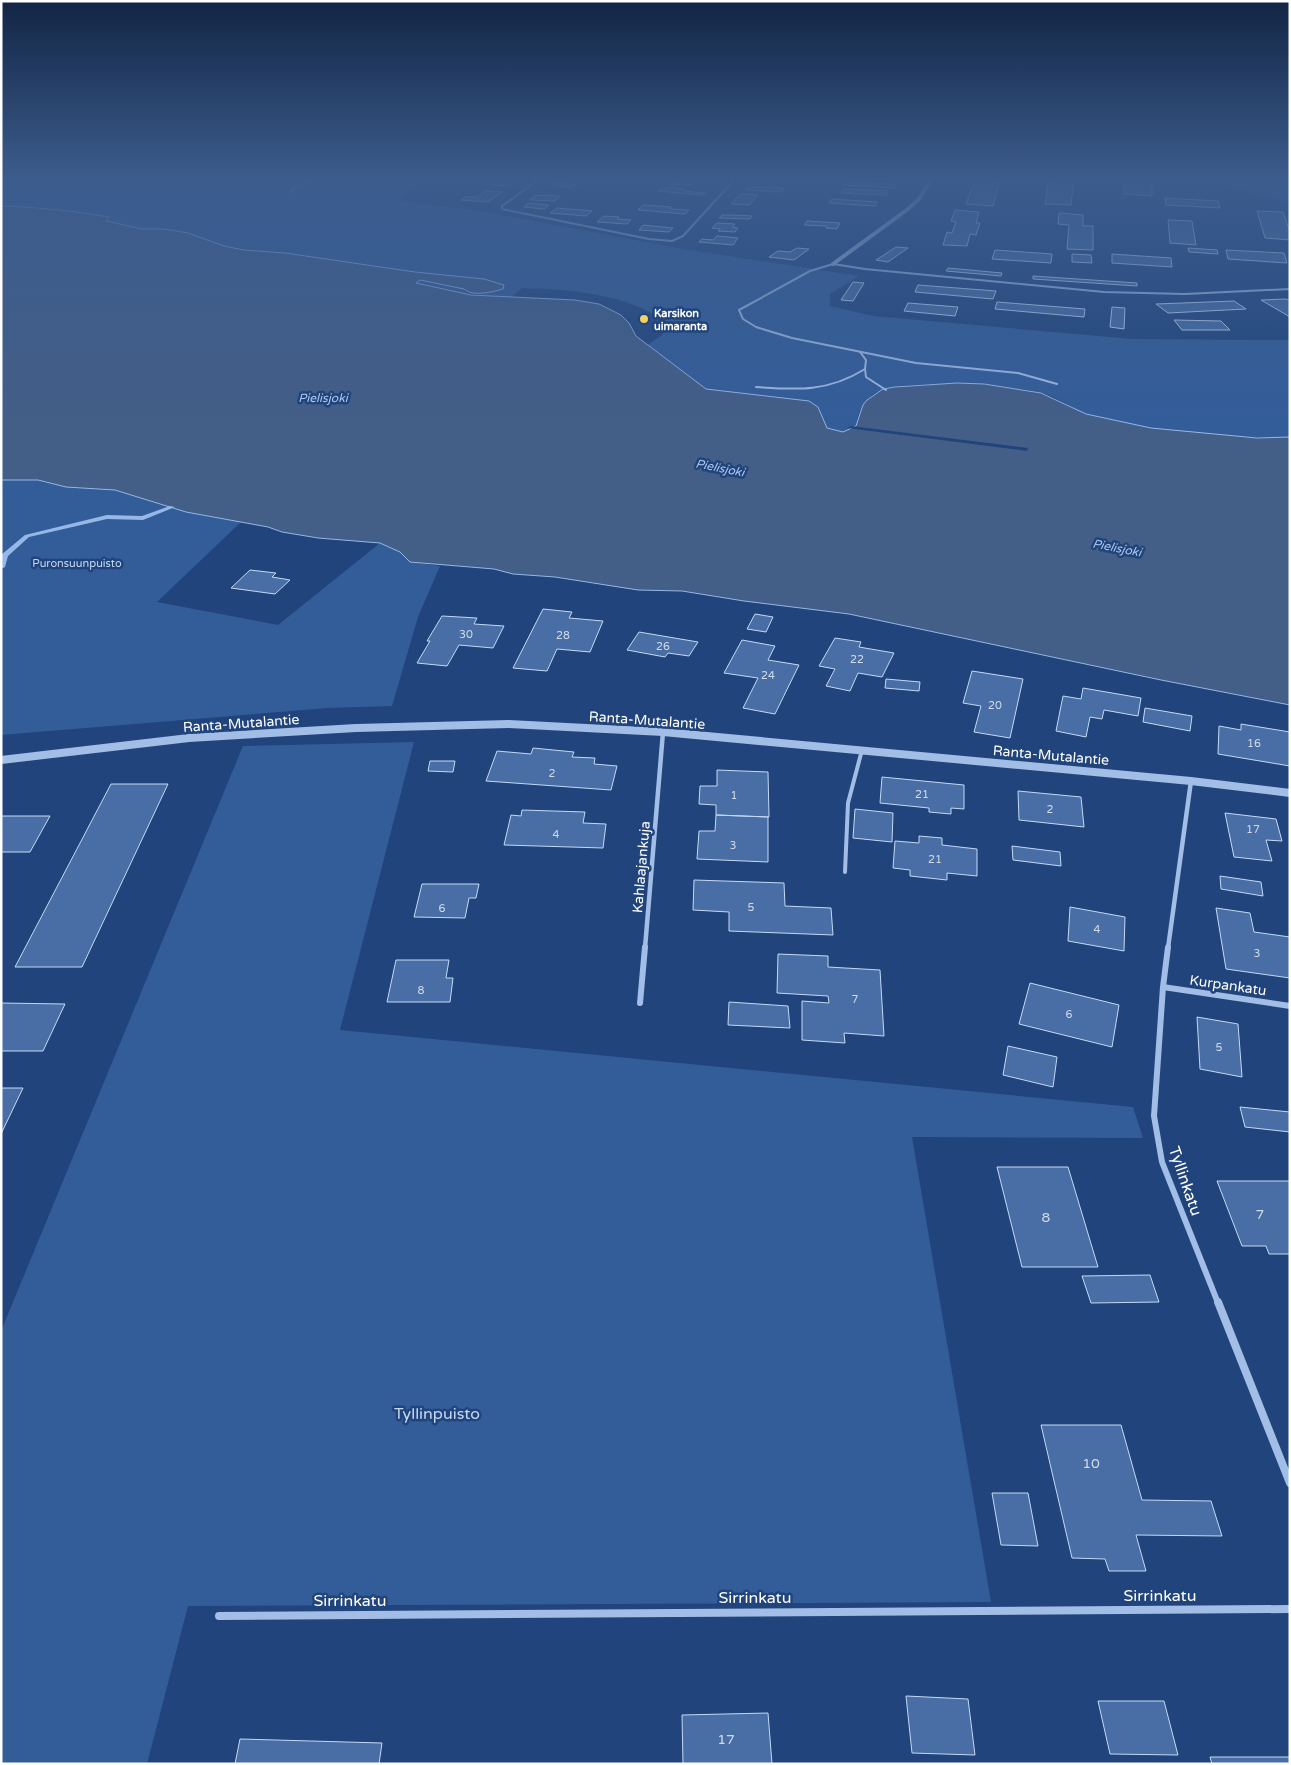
<svg xmlns="http://www.w3.org/2000/svg" width="1291" height="1765" viewBox="0 0 1291 1765" font-family="'Varela Round',sans-serif">
	<rect width="100%" height="100%" fill="#20447b"/>
	<path fill="#335d99" d="M1,178H427L397,201L475,210L683,249L859,276L830,294V306L873,316L1133,339L1290,340V437C1234,438 1175,434 1120,423C1108,420 1094,418 1083,413C1069,406 1054,396 1039,392C1006,386 901,377 874,394C862,402 859,413 856,426L843,432L827,428L818,407L706,389L647,345L661,336L670,324C625,293 575,290 522,288L511,297L459,293L416,284L420,280L464,289L468,292H491L503,289L483,279L415,272L285,253L244,250L224,246L188,233L164,229H142L106,221L109,217L39,207L1,206Z
		M1202,178H1290V203Z
		M1,480H38L66,487L115,490L186,512L241,522L157,602L278,625L380,543L400,552L410,562L440,566L418,617L392,706L328,708L1,735Z
		M414,742L340,1030L1133,1107L1143,1138L912,1137L991,1602L188,1606L147,1764H1V1331L243,746Z"/>
	<path fill="#435e87" stroke="#95b8e8" d="M1,206C38,207 73,211 109,217L106,221L142,229H164L188,233L224,246L244,250L285,253L415,272L484,279L504,285L503,289C492,292 473,297 464,289L420,280L416,283L471,295L575,300L599,304L621,315L629,323L636,336L706,389L809,401L818,407L827,428L843,432L856,426L863,405L867,400L883,389L895,387L957,383L984,384L1041,393L1086,414L1151,428L1257,438L1290,437V705L1161,680L849,614L744,601L682,591L638,590L555,577L513,574L494,569L410,562L400,552L380,543L318,538L282,532L268,527L186,512L115,490L66,487L38,480H1Z"/>
	<path fill="#20447b" d="M851,426L1028,448L1027,451L847,428Z"/>
	<g fill="none" stroke-linecap="round" stroke-linejoin="round">
		<path fill="#95b8e8" fill-rule="evenodd" d="M316,178H322L296,188L292,193L289,192L294,186Z
			M170,506L175,507L143,520L107,519L29,537L8,556L5,567L1,569V555L25,535L107,515L142,516Z"/>
	</g>
	<path fill="#486ea5" stroke="#c5d9f5" d="M502,178H513L521,179L511,186L492,185Z
		M976,178H1001L993,206L966,204Z
		M1049,178H1074L1071,205L1045,204Z
		M1124,178H1152V196L1124,194Z
		M672,179L696,180L692,185L668,184Z
		M554,181L569,182L568,184H577L572,188L550,185Z
		M846,182L895,184L894,188L844,185Z
		M671,187L686,190L684,191L705,193L703,195L658,191Z
		M761,187L784,188L781,192L745,190L747,188Z
		M844,189L888,191L886,195L841,193Z
		M486,191L502,192L488,202L461,200L466,197H477Z
		M741,194L758,195L749,205L731,204Z
		M536,195L560,196L555,201L530,200Z
		M1165,198L1218,201L1220,208L1166,205Z
		M832,199L877,202L875,206L829,203Z
		M528,203L549,205L544,209L524,207Z
		M643,205L671,207L670,209L689,210L685,214L638,210Z
		M557,208L592,211L586,216L550,213Z
		M955,210L979,212L976,223H980L976,235L970,234L967,246L943,245L947,232L952,233L956,222L951,221Z
		M1257,211L1283,212L1290,232V240L1265,238Z
		M1059,213L1083,215V226H1093V250L1067,249L1069,225L1058,224Z
		M722,215H734L752,216L750,219L719,218Z
		M604,216L619,217L617,219L631,220L627,224L597,222Z
		M1168,220L1192,221L1196,245L1170,243Z
		M807,221L840,223L837,229L826,228L827,226L804,225Z
		M717,223L735,224L732,227L738,228L735,232L718,231L720,229L712,228Z
		M643,225L673,228L669,232L639,230Z
		M717,236L738,238L733,245L699,242L702,239L713,240Z
		M896,247L908,248L888,262L876,260Z
		M797,248L809,249L794,260L769,257L778,251L790,252Z
		M1188,248L1217,250L1218,254L1189,252Z
		M995,250L1052,254L1051,263L992,259Z
		M1226,250L1284,253L1287,263L1228,259Z
		M1072,254L1091,255L1092,263L1072,262Z
		M1112,254L1171,258L1172,267L1112,263Z
		M948,268L1002,273L1001,276L946,271Z
		M1033,276L1137,283V286L1033,279Z
		M853,282L864,283L853,301L841,300Z
		M918,285L996,291L993,299L915,292Z
		M1286,299L1290,301V317L1261,300Z
		M1234,301L1246,309L1168,313L1156,304Z
		M997,302L1085,309L1084,317L995,309Z
		M908,303L958,307L955,316L904,311Z
		M1112,307L1125,308L1124,329L1110,327Z
		M1174,320L1221,321L1230,330H1182Z
		M250,570L276,573L272,577L290,580L275,594L231,588Z
		M543,609L572,612L569,618L603,621L590,652L557,649L547,671L513,668Z
		M755,614L773,617L766,632L747,629Z
		M442,616L477,618L474,624L504,626L493,648L459,645L447,666L417,663L430,641H427Z
		M639,632L698,642L689,656L668,653L665,657L627,650Z
		M835,638L861,642L859,647L894,653L882,677L858,673L850,691L826,686L835,669L819,666Z
		M742,640L775,646L768,660L799,665L775,714L743,708L758,678L724,673Z
		M972,671L1023,679L1010,738L974,732L981,706L963,703Z
		M886,679L920,682L919,691L885,688Z
		M1083,688L1141,698L1138,716L1104,710L1102,719L1090,717L1086,737L1056,731L1063,696L1081,699Z
		M1145,708L1192,716L1190,731L1143,722Z
		M1241,724L1290,732V766L1218,754L1219,726L1241,730Z
		M533,748L574,752L572,757L595,758L594,764L617,766L611,790L486,781L497,751L531,754Z
		M430,761H455L453,772L428,771Z
		M717,770L768,772L769,817L716,815V805L699,804L700,786H717Z
		M882,777L964,785V809L951,808V814L929,812V808L880,803Z
		M111,784H168L82,967H15Z
		M1018,791L1081,797L1084,827L1019,820Z
		M855,809L893,813L892,842L853,838Z
		M522,810L585,812L583,823L606,824L603,848L504,845L511,815L521,816Z
		M1225,813L1276,819L1282,841L1266,840L1272,861L1234,857Z
		M716,815L768,817V862L697,859L699,831H715Z
		M1,816H50L30,852H1Z
		M919,836L942,838V845L977,849V876L947,873V880L910,876V870L893,868L895,841L919,843Z
		M1012,846L1060,852L1061,866L1013,860Z
		M1220,876L1261,882L1263,896L1221,889Z
		M694,880L784,883L785,906L831,908L833,935L729,931V912L693,910Z
		M422,884H479L476,898H469L465,918L414,917Z
		M1070,907L1125,917L1124,951L1068,941Z
		M1216,908L1250,913L1254,932L1290,937V978L1226,969Z
		M778,954L828,956V967L880,970L884,1036L844,1033L845,1043L802,1040V1001L829,1003L828,996L777,993Z
		M396,960H449L446,978H453L450,1002H387Z
		M1030,983L1119,1005L1112,1047L1019,1024Z
		M729,1002L788,1006L790,1028L728,1025Z
		M1,1003L65,1004L43,1051H1Z
		M1197,1017L1238,1024L1242,1077L1200,1069Z
		M1008,1046L1057,1057L1053,1087L1003,1075Z
		M1,1088H23L1,1134Z
		M1240,1107L1290,1112V1132L1245,1127Z
		M997,1167H1068L1098,1267H1022Z
		M1217,1181H1290V1254H1269L1266,1246H1242Z
		M1150,1275L1159,1302L1091,1303L1082,1276Z
		M1041,1425H1121L1142,1500L1211,1501L1222,1536L1136,1535L1146,1571H1109L1105,1559L1072,1558Z
		M992,1493H1028L1038,1546L1001,1545Z
		M906,1696L968,1699L975,1755L912,1753Z
		M1098,1701H1164L1178,1755L1110,1754Z
		M768,1713L772,1764H683L682,1715Z
		M240,1739L382,1743L379,1764H235Z
		M1210,1757H1290V1764H1212Z"/>
	<g fill="none" stroke-linecap="round" stroke-linejoin="round">
		<path stroke="#a2bee6" stroke-width="2" d="M833,264L810,271L739,310L743,319L756,327L792,338L916,363L1018,373L1057,384
			M865,369L866,377L886,390
			M756,387C798,390 828,392 865,369L866,360L860,352"/>
		<path stroke="#a2bee6" stroke-width="4" d="M845,872L848,803L862,750"/>
		<path stroke="#a2bee6" stroke-width="2" d="M541,178L502,206V209L649,239L672,241L683,236L736,178
			M833,264L865,269L1104,292L1185,294L1290,289"/>
		<path stroke="#a2bee6" stroke-width="4.5" d="M645,948L663,732
			M1168,948L1191,781"/>
		<path stroke="#a2bee6" stroke-width="6" d="M1168,947L1163,987L1154,1116L1162,1162L1218,1303
			M1163,987L1290,1006
			M640,1003L645,947"/>
		<path stroke="#a2bee6" stroke-width="8" d="M1218,1302L1290,1483
			M219,1616L1290,1609"/>
		<path stroke="#a2bee6" stroke-width="4" d="M833,264L908,209L919,199L932,178"/>
		<path stroke="#a2bee6" stroke-width="8" d="M1,760L189,738L356,728L509,724L663,732L1191,781L1290,793"/>
	</g>
	<linearGradient id="sky" x2="0" y2="1"><stop stop-color="#122544"/><stop offset="0.42" stop-color="#3c5c8d"/><stop offset="1" stop-color="#3c5c8d" stop-opacity="0"/></linearGradient>
	<rect width="1291" height="425" fill="url(#sky)"/>
	<circle fill="#f4d062" stroke="#20447b" stroke-width="2" cx="644" cy="319" r="5"/>
	<g text-anchor="middle" stroke-width="5" stroke-linejoin="round" paint-order="stroke">
		<g font-size="11" font-weight="bold" fill="#fff" stroke="#20447b" text-anchor="start">
			<text x="654" y="317">Karsikon<tspan x="654" dy="13">uimaranta</tspan></text>
		</g>
		<g font-size="11" fill="#c5d9f5" stroke="#20447b">
			<text x="77" y="567">Puronsuunpuisto</text>
		</g>
		<g font-size="11" fill="#d1dbe8">
			<text x="466" y="638">30</text>
			<text x="563" y="639">28</text>
			<text x="663" y="650">26</text>
			<text x="857" y="663">22</text>
			<text x="768" y="679">24</text>
			<text x="995" y="709">20</text>
			<text x="1254" y="747">16</text>
			<text x="552" y="777">2</text>
			<text x="922" y="798">21</text>
			<text x="734" y="799">1</text>
			<text x="1050" y="813">2</text>
			<text x="1253" y="833">17</text>
			<text x="556" y="838">4</text>
			<text x="733" y="849">3</text>
			<text x="935" y="863">21</text>
			<text x="751" y="911">5</text>
			<text x="442" y="912">6</text>
			<text x="1097" y="933">4</text>
			<text x="1257" y="957">3</text>
			<text x="421" y="994">8</text>
			<text x="855" y="1003">7</text>
			<text x="1069" y="1018">6</text>
			<text x="1219" y="1051">5</text>
		</g>
		<g font-size="12" font-style="italic" fill="#adc8ee" stroke="#20447b">
			<text x="323" y="402">Pielisjoki</text>
			<text transform="translate(720 468) rotate(11)" y="4">Pielisjoki</text>
			<text transform="translate(1117 548) rotate(11)" y="4">Pielisjoki</text>
		</g>
		<g font-size="14" fill="#fff" stroke="#20447b">
			<text transform="translate(647 720) rotate(4)" y="5">Ranta-Mutalantie</text>
			<text transform="translate(241 723) rotate(-4)" y="5">Ranta-Mutalantie</text>
			<text transform="translate(1051 755) rotate(5)" y="5">Ranta-Mutalantie</text>
			<text transform="translate(641 867) rotate(-85)" y="5">Kahlaajankuja</text>
			<text transform="translate(1228 985) rotate(8)" y="5">Kurpankatu</text>
		</g>
		<g font-size="14" fill="#d1dbe8">
			<text x="1260" y="1219">7</text>
			<text x="1046" y="1222">8</text>
			<text x="1091" y="1468">10</text>
			<text x="726" y="1744">17</text>
		</g>
		<g font-size="16" fill="#fff" stroke="#20447b">
			<text transform="translate(1186 1181) rotate(71)" y="6">Tyllinkatu</text>
			<text x="1160" y="1601">Sirrinkatu</text>
			<text x="755" y="1603">Sirrinkatu</text>
			<text x="350" y="1606">Sirrinkatu</text>
		</g>
		<g font-size="16" fill="#c5d9f5" stroke="#20447b">
			<text x="437" y="1419">Tyllinpuisto</text>
		</g>
	</g>
	<rect width="1291" height="1765" fill="none" stroke="#ffffff" stroke-width="5"/>
</svg>
